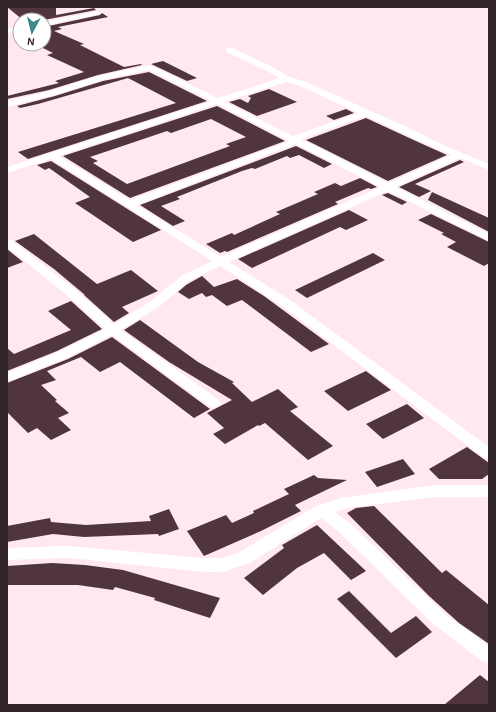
<svg xmlns="http://www.w3.org/2000/svg" width="496" height="712" viewBox="0 0 496 712" font-family="Karla,sans-serif">
	<rect width="100%" height="100%" fill="#ffe8ef"/>
	<path fill="#51353e" fill-rule="evenodd" d="M7,7H56V15L94,8L96,10L44,20H23Z
		M102,13L108,17L58,27L62,29L54,31L84,44L80,45L124,67L141,64L142,65L98,75L49,90L7,99V96L59,83L55,81L84,72L47,55L53,53L35,44H44V27L100,15Z
		M163,61L197,78L187,81L151,64Z
		M149,72L207,101L28,159L18,152L176,103L128,78L38,104L20,108L17,106L55,96L103,81Z
		M269,89L297,102L257,116L229,102L240,99L248,103L251,98L248,96Z
		M217,106L285,141L130,198L63,156ZM211,119L246,137L226,144L230,146L127,184L93,163L98,161L90,157L167,131L171,133Z
		M346,109L354,113L334,120L326,116Z
		M366,118L418,142L447,155L388,181L306,140Z
		M296,146L332,164L324,168L299,155L290,158L287,156L255,169L252,168L242,171L177,197L180,199L161,206L185,221L173,226L140,205Z
		M460,160L464,162L415,184L431,191L419,197L399,187Z
		M51,161L161,230L133,242L75,203L90,197L49,168L45,170L37,165Z
		M360,178L377,187L371,189L368,188L335,202L338,204L227,252L225,251L220,253L206,244L232,233L234,235L280,214L276,212L318,194L314,192L335,183L341,186Z
		M432,192L489,218V232L428,200Z
		M388,193L407,202L402,205L382,195Z
		M349,210L368,220L346,230L340,227L252,268L238,259Z
		M431,214L489,242V263L484,266L447,247L456,242L441,234L444,233L418,220Z
		M34,234L97,284L131,270L158,291L122,307L129,313L114,322L84,295H85L54,269L15,241Z
		M7,249L23,262L7,268Z
		M373,253L385,260L307,298L295,290Z
		M202,276L214,287L237,279L264,296L329,344L311,352L242,300L227,306L212,295L206,297L202,293L189,299L178,292L186,285Z
		M71,301L102,329L57,351L7,371V348L14,354L71,330L48,311Z
		M140,320L198,362L234,382L232,383L252,402L278,389L298,407L290,411L333,446L308,460L265,423L259,426L258,425L225,444L213,434L224,428L207,413L232,400L169,362L124,330Z
		M112,337L210,409L194,418L120,362L100,372L81,357L47,371L56,380L41,385L57,400L55,401L69,413L58,418L71,430L51,440L37,428L28,433L7,412V383L68,359Z
		M366,371L391,390L348,411L324,391Z
		M407,404L424,418L383,439L366,424Z
		M467,447L489,463V474L482,479H439L429,469Z
		M403,459L415,474L377,487L365,472Z
		M314,475L318,478L347,480L295,505L301,511L261,531L204,556L187,531L226,515L232,523L254,513L253,511L289,494L284,489Z
		M374,506L442,573L446,570L489,605V644L459,623L429,596L347,513L356,508Z
		M169,509L179,529L159,536L158,534L84,537L53,534L7,542V526L50,518L51,522L86,525L151,521L149,516Z
		M317,525L366,571L351,580L324,553L297,568L263,595L244,578L284,548L282,545Z
		M52,563L85,565L123,570L220,598L210,618L154,600L155,598L115,587L113,590L78,585H7V566Z
		M349,591L391,633L416,616L432,632L396,658L337,599Z
		M480,675L489,682V705H444Z"/>
	<g fill="none" stroke-linecap="round" stroke-linejoin="round">
		<path fill="#fff" fill-rule="evenodd" d="M98,11L100,12V14L44,26V22Z
			M20,27V31L7,33V29Z
			M226,48H232L273,67L289,77L304,81L420,133L436,142L489,164V170L460,158L396,187L489,234V241L388,191L229,262L290,300L489,447V459L484,458L282,306L220,266L189,281L160,306L121,330L219,400L221,403L219,406L214,408L209,406L112,335L67,358L7,382V373L58,352L105,329L69,297L7,247V239L11,240L77,291L114,324L151,301L181,276L212,261L51,159L7,173V167L211,101L149,70L103,80L55,95L7,107V101L49,91L98,76L150,65L218,98L280,78L267,71L226,52ZM286,82L298,85L358,113L293,136L225,102ZM217,104L289,141L130,200L59,156ZM366,116C395,129 422,143 451,155L388,183L301,139ZM296,144L380,187L221,257L137,205Z
			M435,485H489V497H435L347,508L335,512L351,524L445,614L489,646V664L483,662L433,624L339,532L321,518L250,563L223,572H203L69,558L7,560V548L69,546L203,558H223L238,553L316,506L341,498Z"/>
	</g>
	<rect width="496" height="712" fill="none" stroke="#312428" stroke-width="16"/>
	<g transform="translate(32 32) rotate(187)"><circle r="19" fill="#ffffff" stroke="#ada7a9"/>
	<path d="M0-3L7 15L0 10L-7 15Z" fill="#3f8789"/>
	<text y="-6" font-size="11" font-weight="bold" text-anchor="middle" fill="#312428">N</text>
	</g>
</svg>
